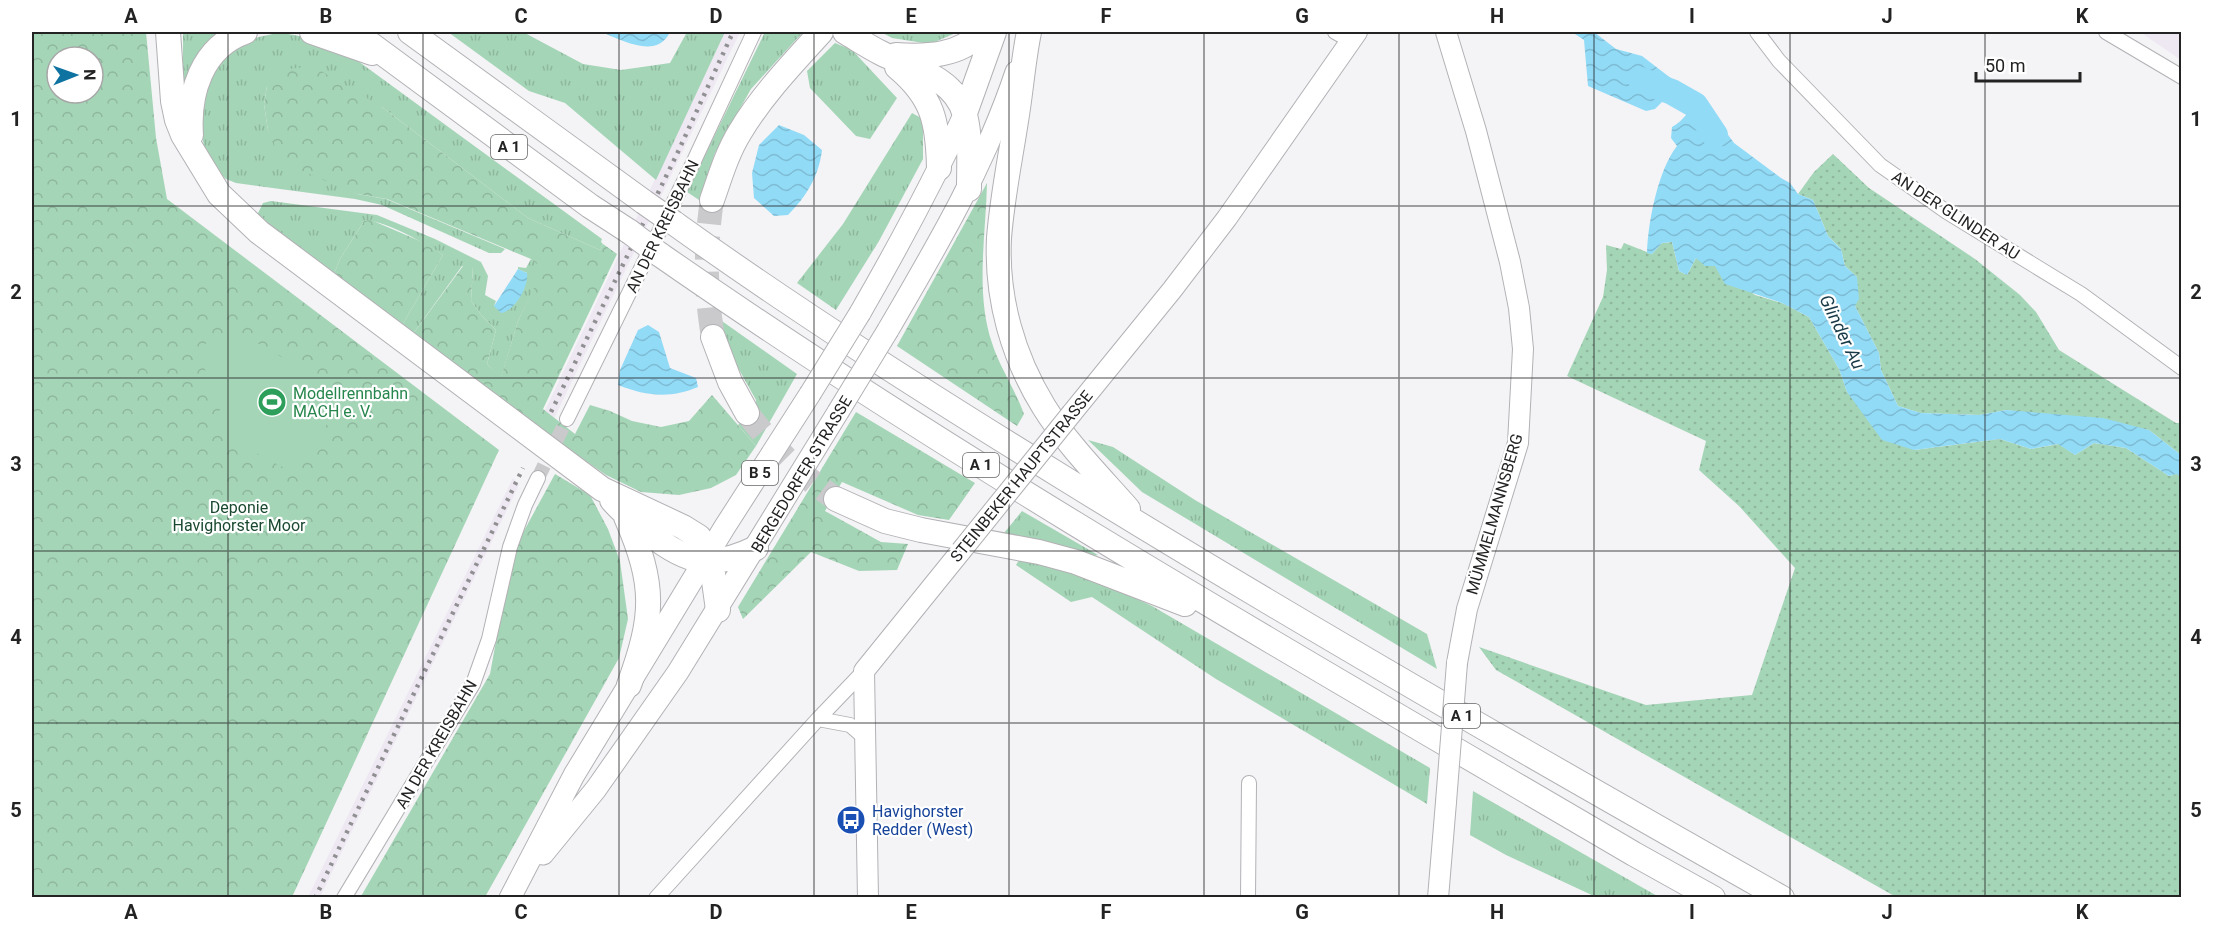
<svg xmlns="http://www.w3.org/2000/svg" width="2213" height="929" viewBox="0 0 2213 929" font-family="Roboto,sans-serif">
	<defs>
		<pattern id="grass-tufts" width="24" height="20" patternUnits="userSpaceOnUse" patternTransform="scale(1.5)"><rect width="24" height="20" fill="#a5d5b7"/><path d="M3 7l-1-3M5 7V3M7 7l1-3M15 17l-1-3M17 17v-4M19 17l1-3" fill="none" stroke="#8eb79d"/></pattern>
		<pattern id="forest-crowns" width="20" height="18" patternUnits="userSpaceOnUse" patternTransform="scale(1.5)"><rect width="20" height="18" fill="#a5d5b7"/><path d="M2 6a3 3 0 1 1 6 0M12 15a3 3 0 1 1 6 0" fill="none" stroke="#8eb79d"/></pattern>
		<pattern id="park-dots" width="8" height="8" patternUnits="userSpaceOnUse" patternTransform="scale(1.5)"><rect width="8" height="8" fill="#a5d5b7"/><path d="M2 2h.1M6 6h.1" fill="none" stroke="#8eb79d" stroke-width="1.8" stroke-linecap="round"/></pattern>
		<pattern id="water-waves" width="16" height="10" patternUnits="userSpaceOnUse" patternTransform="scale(1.5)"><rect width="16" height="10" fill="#92dbf7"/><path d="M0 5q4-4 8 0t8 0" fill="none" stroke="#7ebcd4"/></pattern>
	</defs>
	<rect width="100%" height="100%" fill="#f4f3f6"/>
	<path fill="#eee8f3" d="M725,32H740L549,429L539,423Z
		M2140,32H2181V60Z
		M513,478L519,485L320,897H308Z"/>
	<path fill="url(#grass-tufts)" d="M183,32H220L201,52L183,85Z
		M448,32H523L583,64L621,70L670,63L687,32H725L656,180L565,103L529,91Z
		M765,32H803L751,89L715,153L699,200L687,192Z
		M881,32H958L930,44L892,38Z
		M273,34H288L310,38L358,61L602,239L601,242L603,244L600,250L528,218L382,107L267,86L264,104L268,131L357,194L386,199L505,249L501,253H489L382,205L355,199L236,183L226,179L216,170L204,146L199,121L212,66L245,40Z
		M835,43L852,50L897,98L870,139L856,136L810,88L807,71Z
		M912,113L923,119V159L879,241L836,310L797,283L843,224Z
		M271,201L377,215L435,239L481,262L488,276L485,295L496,301L494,306L527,273L518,269V267L526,268L531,259L544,269L518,321L501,378L487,364L496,330L482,316L471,301L473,267L462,266L413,334L401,327L443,255C428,245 381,218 364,221L340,259L333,276L257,215L263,203Z
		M719,319L797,374L756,446L738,425L755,411L756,400L737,366Z
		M1088,440L1113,447L1195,500L1427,634L1437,669L1142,492Z
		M1022,511L1098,555L1093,556L1004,533Z
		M1021,557L1086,575L1152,606L1430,768L1427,804L1216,679L1092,597L1071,602L1016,565Z
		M1473,791L1659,897H1596L1506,855L1470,835Z"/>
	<path fill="url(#forest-crowns)" fill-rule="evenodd" d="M32,32H146L156,138L167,199L499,450L292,897H32ZM57,57H93V93H57Z
		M305,67L321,71L382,107L528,218L600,250L603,244L617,254L543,409L575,434L590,405L610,411L632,421L661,427L689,421L712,395L756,446L736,475L711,488L679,495L641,492L606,475L567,448L413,334L463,266H473L471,301L482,316L496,330L487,364L501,377L518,321L543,269L531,259L387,199L357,194L293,167L278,153L268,131L264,104L267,86L276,75L289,69Z
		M987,183C986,235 975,292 992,343C1000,368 1015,389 1024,414L1017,426L897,346Z
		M371,220L427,244L443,255L401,327L333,276L340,259L364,221Z
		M856,412L975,483L949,520L918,515L842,482L825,511L881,542L908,544L897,570L859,571L811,552L743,619L738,607Z
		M555,474L590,495L608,529L620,561L628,619L619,658L485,897L360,898L490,674L498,630L519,540Z"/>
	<path fill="url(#park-dots)" d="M1833,154L1869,188L1975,259L2020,295L2036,312L2059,350L2176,423H2181V455L2149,430L2006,410L1979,415L1921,413L1898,406L1881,370L1879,353L1855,306L1857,277L1845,266L1841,249L1828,236L1813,200L1798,194L1814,172Z
		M1672,242L1679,271L1687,275L1696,258L1715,266L1755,295L1782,303L1809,317L1839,369L1847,392L1914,450L2000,439L2031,449L2059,444L2075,455L2094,443L2126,448L2169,476L2177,474L2181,478V897H1896L1496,670L1479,647L1646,705L1752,695L1795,568L1739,506L1699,470L1706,441L1567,376L1603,297L1607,270L1606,245L1621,249L1624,243L1652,254L1662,243Z"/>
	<path fill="#a5d5b7" d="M233,331L238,332L320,379L327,392L330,409L329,422L289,468L286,469L251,450L248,453L211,426L221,408C213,398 201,364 203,351C204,344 209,339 214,335Z"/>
	<path fill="url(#water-waves)" d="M601,32H670C657,60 622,40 601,32Z
		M1572,32H1594L1616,49L1642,56L1672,79L1671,87L1674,90L1655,109L1646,111L1588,86L1584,40Z
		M1701,102L1709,109L1734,143L1781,178L1790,183L1798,194L1813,200L1828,236L1841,249L1845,266L1857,277L1859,299L1855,306L1879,353L1881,370L1898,406L1921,413L1979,415L2006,410L2103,418L2149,430L2181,455V478L2177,474L2169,476L2126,448L2094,443L2075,455L2058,444L2031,449L2000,439L1914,450L1882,440L1847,392L1839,369L1809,317L1782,303L1725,284L1715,266H1705L1696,258L1687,275L1679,271L1672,242L1662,243L1652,254L1647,253C1648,222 1658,170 1677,146L1671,138L1672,127C1685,120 1688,109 1701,102Z
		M779,125L804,135L822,150C819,176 806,197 788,215L774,216L754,198L752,173L759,145Z
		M518,269L527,273C529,286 515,311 501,313L494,306Z
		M648,325L659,332L670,368L696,378L698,387C670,399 646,396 618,385L620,370L638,330Z"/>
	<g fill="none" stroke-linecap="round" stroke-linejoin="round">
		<path stroke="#92dbf7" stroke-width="26" d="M1641,80L1672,92L1695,105L1715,135"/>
		<path stroke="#cac9cc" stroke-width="14" stroke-dasharray="14 7" stroke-linecap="butt" d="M538,478L567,419"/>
		<path stroke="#cac9cc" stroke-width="24" stroke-dasharray="24 12" stroke-linecap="butt" d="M712,200C705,247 705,290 713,337
			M747,413C773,447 800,475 836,499"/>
		<g stroke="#b3b1b5" stroke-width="16">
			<path id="street" d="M1335,32L1351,41
				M1757,32L1779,61L1880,165L1947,212L2081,294L2182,368
				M2106,32L2182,77
				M567,419L694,161L754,32
				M818,719L850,725L865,738
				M344,898L473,684L489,639L510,547L525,505L538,478
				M656,898L818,719L864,671
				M1248,898L1249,783"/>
		</g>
		<g stroke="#b3b1b5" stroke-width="22">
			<path id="secondary" d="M1446,32L1476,131L1510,262L1519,308L1523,349L1518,443L1467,609L1457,663
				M1072,413L1172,290L1227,218L1357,32
				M868,898L864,671L961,551
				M1438,898L1446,802"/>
		</g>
		<g stroke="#b3b1b5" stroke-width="23">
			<path id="primary" d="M860,313C898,247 933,182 965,113
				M888,330C937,246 985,165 1016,72
				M543,854L596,789L678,672L838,412
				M510,898L574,775L724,528L810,394"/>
		</g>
		<g stroke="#b3b1b5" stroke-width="26">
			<path id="highway" d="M168,32L173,101L177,120L183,135L219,194L259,232L602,489L683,527L699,537L710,552L718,610
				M312,32L372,53
				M354,32L590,206L630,232
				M410,32L644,202
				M845,32C857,39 869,47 881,53C911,68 955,77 965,115C971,138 969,165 969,189
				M1029,32C1023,61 1021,92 1016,121C1010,160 1002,199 999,238C996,298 1013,357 1044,407C1067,444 1099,476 1128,509
				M896,55C926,57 961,56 981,32
				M897,67C933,97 938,122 939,168
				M965,113L994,32
				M191,135C188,93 202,47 245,32
				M712,200C720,177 727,153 740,132C762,95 793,63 821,32
				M674,223C801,314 934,398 1067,480C1302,625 1542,762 1782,898
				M659,254C972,472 1305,661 1634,854L1713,898
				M713,337L730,382L747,413
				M836,499L885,521L921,530L1039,552L1076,562L1185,604
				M612,500C623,513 636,523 650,534C687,563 712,570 756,548
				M626,517C656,586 654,616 629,685"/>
		</g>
		<use href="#street" stroke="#fff" stroke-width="14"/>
		<use href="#secondary" stroke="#fff" stroke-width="20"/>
		<use href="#primary" stroke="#fff" stroke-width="21"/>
		<use href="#highway" stroke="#fff" stroke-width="24"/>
		<path stroke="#908f91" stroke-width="4.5" stroke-dasharray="3 6" stroke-linecap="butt" d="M551,412L677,154L733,32
			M315,898L523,468"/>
		<g stroke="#b3b1b5" stroke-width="22" stroke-linecap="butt">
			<path id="secondary-bridge" d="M961,551L1072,413
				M1446,802L1457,663"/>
		</g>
		<g stroke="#b3b1b5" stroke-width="23" stroke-linecap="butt">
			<path id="primary-bridge" d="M810,394L860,313
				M838,412L888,330"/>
		</g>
		<g stroke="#b3b1b5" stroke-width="26" stroke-linecap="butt">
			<path id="highway-bridge" d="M644,202L674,223
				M630,232L659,254"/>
		</g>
		<use href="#secondary-bridge" stroke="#fff" stroke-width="20"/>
		<use href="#primary-bridge" stroke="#fff" stroke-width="21"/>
		<use href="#highway-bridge" stroke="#fff" stroke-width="24"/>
	</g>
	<path fill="none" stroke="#232324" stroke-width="1.5" stroke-opacity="0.55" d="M228,32V898M423,32V898M619,32V898M814,32V898M1009,32V898M1204,32V898M1399,32V898M1594,32V898M1790,32V898M1985,32V898M32,206H2182M32,378H2182M32,551H2182M32,723H2182"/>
	<defs>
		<g id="stadium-disc" transform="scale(1.5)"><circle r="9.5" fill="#2e9e5b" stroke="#fff"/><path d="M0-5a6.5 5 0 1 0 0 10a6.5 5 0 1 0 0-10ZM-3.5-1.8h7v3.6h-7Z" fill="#fff"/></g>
		<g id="bus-disc" transform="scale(1.5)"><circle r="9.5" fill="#1a4fb4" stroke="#fff"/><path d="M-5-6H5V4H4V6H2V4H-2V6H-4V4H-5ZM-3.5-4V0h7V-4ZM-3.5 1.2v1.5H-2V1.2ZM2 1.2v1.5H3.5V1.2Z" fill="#fff"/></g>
	</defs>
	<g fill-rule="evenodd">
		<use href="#stadium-disc" x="272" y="402"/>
		<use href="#bus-disc" x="851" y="820"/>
	</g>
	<g text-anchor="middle" stroke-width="4.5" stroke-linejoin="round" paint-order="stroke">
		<g fill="#fff" stroke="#656566" stroke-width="1.5">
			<rect x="491" y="135" width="36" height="24" rx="4.5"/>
			<rect x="963" y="453" width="36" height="24" rx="4.5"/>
			<rect x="742" y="461" width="36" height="24" rx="4.5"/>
			<rect x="1444" y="704" width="36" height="24" rx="4.5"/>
		</g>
		<g font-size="15" font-weight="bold" fill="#232324">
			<text x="509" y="152">A 1</text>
			<text x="981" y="470">A 1</text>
			<text x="760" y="478">B 5</text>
			<text x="1462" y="721">A 1</text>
		</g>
		<g font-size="16" fill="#232324" stroke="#fff">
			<text transform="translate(1956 215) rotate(33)" y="6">AN DER GLINDER AU</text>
			<text transform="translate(662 226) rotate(-64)" y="6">AN DER KREISBAHN</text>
			<text transform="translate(801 474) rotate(-59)" y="6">BERGEDORFER STRASSE</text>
			<text transform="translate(1021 476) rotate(-51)" y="6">STEINBEKER HAUPTSTRASSE</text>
			<text transform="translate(1494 514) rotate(-74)" y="6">MÜMMELMANNSBERG</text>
			<text transform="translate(436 744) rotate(-60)" y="6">AN DER KREISBAHN</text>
		</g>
		<g font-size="16" fill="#27864d" stroke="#fff" text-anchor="start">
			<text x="293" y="399">Modellrennbahn<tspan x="293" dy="18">MACH e. V.</tspan></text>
		</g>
		<g font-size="16" fill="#1a4930" stroke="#fff">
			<text x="239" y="513">Deponie<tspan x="239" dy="18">Havighorster Moor</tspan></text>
		</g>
		<g font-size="16" fill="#164399" stroke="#fff" text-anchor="start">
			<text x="872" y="817">Havighorster<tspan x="872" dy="18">Redder (West)</tspan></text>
		</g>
		<g font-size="18" font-style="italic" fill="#183a47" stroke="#fff">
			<text transform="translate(1842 332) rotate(64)" y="6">Glinder Au</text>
		</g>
	</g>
	<rect width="2213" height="929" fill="none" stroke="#ffffff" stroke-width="66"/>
	<g transform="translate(75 75) rotate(89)"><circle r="28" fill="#ffffff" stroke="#a7a7a7" stroke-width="1.5"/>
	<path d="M0-4.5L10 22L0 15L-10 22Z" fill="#0e73a0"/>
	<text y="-9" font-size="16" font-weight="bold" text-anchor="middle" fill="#232324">N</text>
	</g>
	<path d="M1976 72v9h104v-9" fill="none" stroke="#232324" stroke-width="3"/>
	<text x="1985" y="72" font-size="18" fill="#232324" stroke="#ffffff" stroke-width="4.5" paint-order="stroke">50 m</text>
	<rect x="33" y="33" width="2147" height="863" fill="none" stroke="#232324" stroke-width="2"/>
	<g font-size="20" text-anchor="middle" font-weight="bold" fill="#232324">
		<text x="131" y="23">A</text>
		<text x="326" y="23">B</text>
		<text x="521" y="23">C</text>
		<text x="716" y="23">D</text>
		<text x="911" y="23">E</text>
		<text x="1106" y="23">F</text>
		<text x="1302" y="23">G</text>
		<text x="1497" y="23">H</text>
		<text x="1692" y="23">I</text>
		<text x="1887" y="23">J</text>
		<text x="2082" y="23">K</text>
		<text x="16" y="126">1</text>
		<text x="2196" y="126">1</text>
		<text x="16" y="299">2</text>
		<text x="2196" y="299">2</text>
		<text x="16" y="471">3</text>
		<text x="2196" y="471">3</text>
		<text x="16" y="644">4</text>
		<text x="2196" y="644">4</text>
		<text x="16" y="817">5</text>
		<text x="2196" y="817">5</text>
		<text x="131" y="919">A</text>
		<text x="326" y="919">B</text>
		<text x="521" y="919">C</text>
		<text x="716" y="919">D</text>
		<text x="911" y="919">E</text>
		<text x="1106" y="919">F</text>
		<text x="1302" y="919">G</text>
		<text x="1497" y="919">H</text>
		<text x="1692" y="919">I</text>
		<text x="1887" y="919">J</text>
		<text x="2082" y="919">K</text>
	</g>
</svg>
